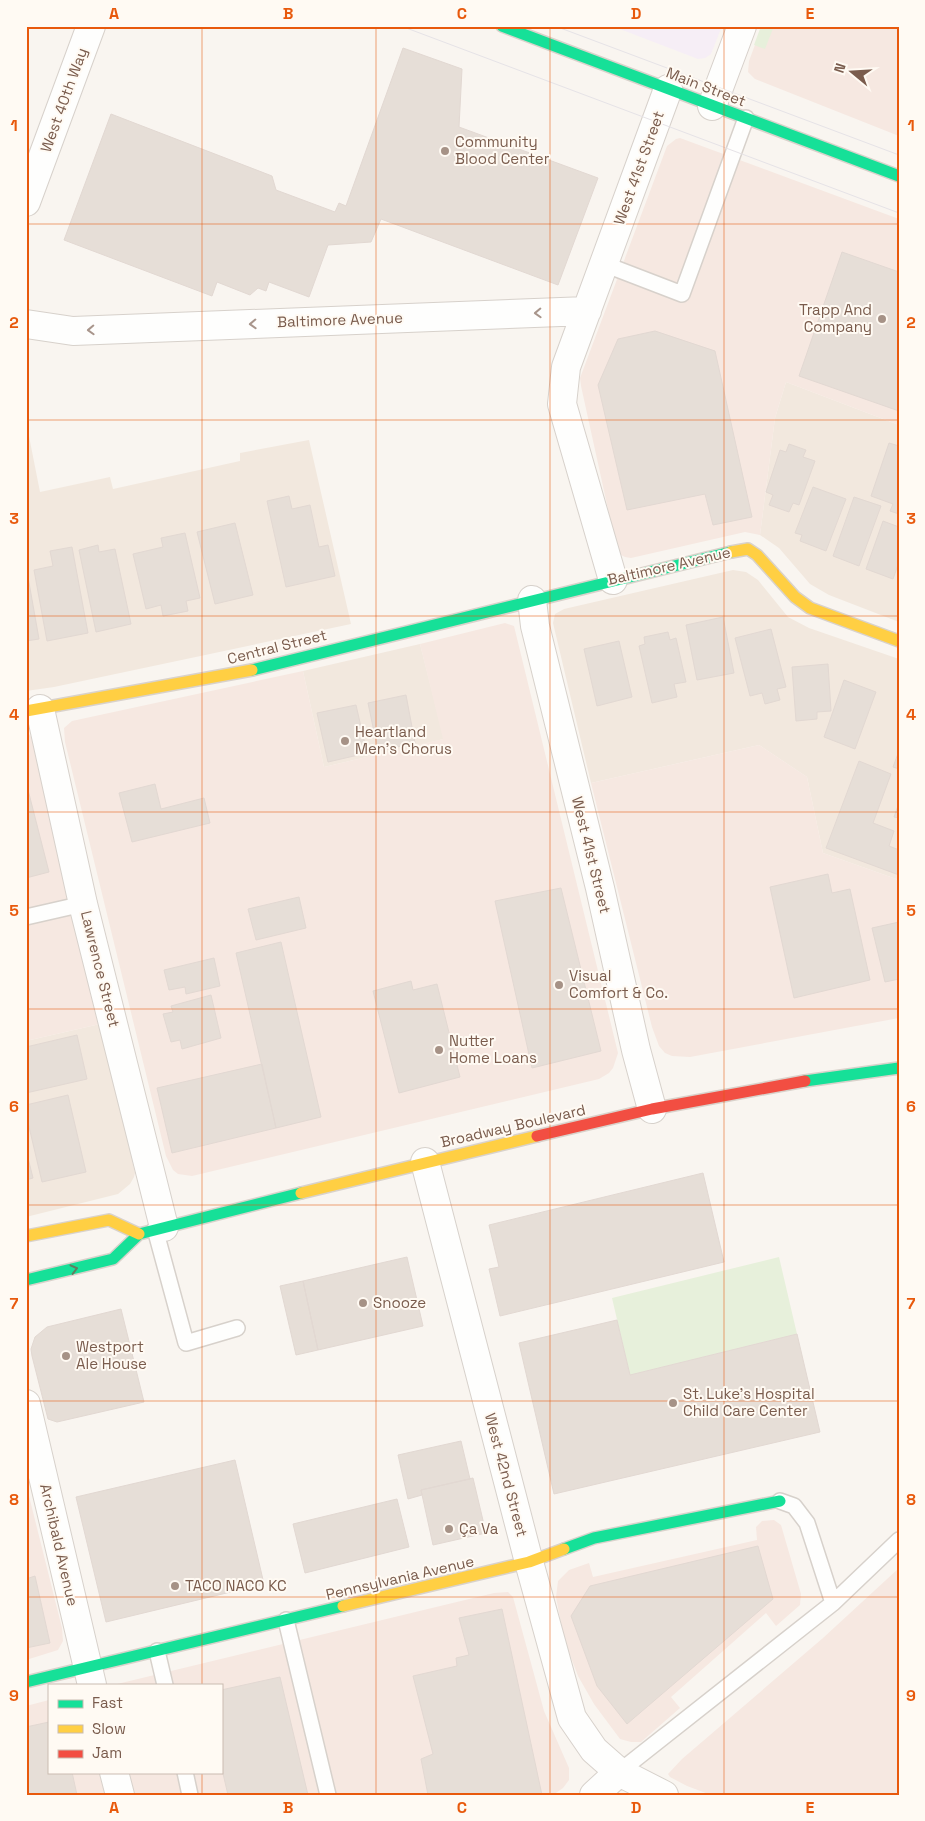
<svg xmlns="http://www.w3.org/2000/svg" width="925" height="1821" viewBox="0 0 925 1821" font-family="'Space Grotesk',sans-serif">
	<rect width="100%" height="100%" fill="#f9f5f0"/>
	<path fill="#f2e8de" d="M786,382L899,425V622L829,595L810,584L779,548L760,535L775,418Z
		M26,421L40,492L110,477L113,489L240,461V453L309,440L351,624L54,687L26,691Z
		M733,570L746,572L758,580L788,617L809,628L899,659V880L823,853L807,777L759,745L591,783L553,623L555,614L564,609Z
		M420,644L444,739L324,767L303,671Z
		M100,1024L135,1173L134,1177L130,1184L118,1194L26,1217V1041Z"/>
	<path fill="#f6e8e1" d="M762,26H899V136L755,79L748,72L749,61Z
		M680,138L899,219V425L786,382L775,418L760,535L745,532L631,558L625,557L619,554L617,550L581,386L580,378L667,146L676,139Z
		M505,623L514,626L618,1053L613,1068L609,1073L599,1079L192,1176L178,1174L173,1170L166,1156L65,742L64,728L72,721L303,671L324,767L443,739L420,644Z
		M26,730L31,737L100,1024L26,1041Z
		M759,745L807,777L823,853L899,880V1018L690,1057L672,1056L665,1053L659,1046L652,1027L591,783Z
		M26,1484L62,1628L63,1641L58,1650L26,1660Z
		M774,1520L781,1525L801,1594L800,1605L776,1626L766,1613L671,1697L680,1708L641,1742H631L620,1739L594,1704L578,1676L564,1639L556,1597L558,1581L569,1570L589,1563L593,1577L757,1540L756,1527L762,1521Z
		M899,1568V1795H711L687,1786L670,1777L668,1774L682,1759L823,1638Z
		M508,1592L513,1597L544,1711L569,1768V1780L563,1788L553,1795H26V1706L49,1700V1772H221V1685H113L494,1593Z"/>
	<path fill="#f6eef6" d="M612,26H722L711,54L705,58L698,59Z"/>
	<path fill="#e7f0db" d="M761,26H774L765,49L754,45Z
		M779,1257L797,1334L630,1375L612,1298Z"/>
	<path fill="#e6ded7" stroke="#e2d8d2" d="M403,48L462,69L459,127L598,178L558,285L381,219L371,242L328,245L309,297L269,282L266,291L258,288L250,295L217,282L212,296L64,240L111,114L272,176L276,190L335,212L339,203L346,206Z
		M842,252L899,272V411L799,376Z
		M655,331L715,351L752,517L713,525L705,494L627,510L598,385L618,339Z
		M889,443L899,446V514L890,511L893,504L871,496Z
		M789,444L806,450L803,457L815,461L799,505L793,503L789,512L769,505L773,495L766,492L780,450L786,452Z
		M813,487L846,499L826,551L800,541L802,535L795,533Z
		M289,496L292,509L310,505L319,547L328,545L335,576L286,587L267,501Z
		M854,497L881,506L859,566L833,556Z
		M883,521L899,527V562L893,579L866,569Z
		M235,523L253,595L215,604L197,532Z
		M185,533L200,598L186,601L188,611L163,616L161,605L146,609L133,554L163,547L161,538Z
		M98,545L99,552L115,549L131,624L96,632L79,550Z
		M72,547L88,633L47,641L34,570L53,566L50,551Z
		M26,577H28L39,639L26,641Z
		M723,617L734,673L697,680L686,625Z
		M771,629L786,687L777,689L780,700L765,704L762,693L750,696L735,638Z
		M668,632L670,640L676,638L686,682L674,684L677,697L652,703L639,646L645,644L644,637Z
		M619,641L632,697L597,706L584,649Z
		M828,664L831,711L817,712V719L796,721L792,667Z
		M844,680L876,692L855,749L824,737Z
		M406,695L415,743L378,751L368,703Z
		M356,705L367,753L328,762L317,713Z
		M899,751V769L893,767Z
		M859,761L891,774L873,823L894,831L889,846L899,850V875L826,848Z
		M26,782L49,872L26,878Z
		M155,784L161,809L204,798L210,823L132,842L119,793Z
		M899,803V818L894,817Z
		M828,874L832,893L850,889L870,980L794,998L770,887Z
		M561,888L601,1051L532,1068L495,901Z
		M299,897L306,928L256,940L248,909Z
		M899,922V979L885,982L872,928Z
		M281,942L321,1117L276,1128L236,953Z
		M214,958L220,986L186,994L185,987L169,990L164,970Z
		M411,981L413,990L437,984L460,1077L399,1093L373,991Z
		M211,995L221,1038L182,1049L180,1040L171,1042L163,1014L173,1012L171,1006Z
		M77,1035L87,1079L26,1093V1047Z
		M262,1064L276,1128L172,1153L157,1088Z
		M68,1095L86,1172L42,1182L26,1114V1105Z
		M26,1150L33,1178L26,1180Z
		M703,1173L724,1262L500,1316L489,1269L499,1267L489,1225Z
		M407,1257L423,1326L318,1350L303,1281Z
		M303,1281L318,1350L296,1355L280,1286Z
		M121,1309L144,1402L57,1422L48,1419L32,1356L31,1349L35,1337L47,1327Z
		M617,1320L630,1375L797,1334L820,1432L554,1494L519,1343Z
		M461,1441L470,1479L421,1490L422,1495L408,1499L398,1455Z
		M235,1460L264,1584L106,1622L76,1497Z
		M473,1478L486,1533L433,1545L421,1490Z
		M397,1499L409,1547L305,1573L293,1524Z
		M758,1546L773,1599L627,1724L597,1686L571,1616L590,1586Z
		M35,1576L50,1643L26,1648V1579Z
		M502,1609L542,1795H428L421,1759L433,1754L413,1676L457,1666L456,1658L469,1655L459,1618Z
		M280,1677L308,1795H228L221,1765V1690Z
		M49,1722V1772H72L77,1795H26V1727Z"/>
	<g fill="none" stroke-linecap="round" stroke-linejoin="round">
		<g stroke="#d7d1cb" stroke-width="18">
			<path id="lane" d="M604,264L682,294L746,118
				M26,917L83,904
				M155,1229L186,1343L237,1328
				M780,1501L794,1506L807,1523L833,1603
				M286,1620L328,1795
				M157,1651L165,1685
				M185,1772L190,1795
				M619,1772L833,1603L899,1540"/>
		</g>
		<g stroke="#d7d1cb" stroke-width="30">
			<path id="street" d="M712,106L742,26
				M26,202L91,26
				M26,324L73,331L587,311
				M613,580L562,404L566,367L668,89
				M532,600L535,626L600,888L636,1050L652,1109
				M40,709L83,904L164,1227
				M425,1162L529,1562L572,1718L594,1750L619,1772L664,1795
				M26,1404L92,1685
				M114,1772L120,1795
				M594,1795L619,1772"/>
		</g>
		<g stroke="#d9d2cb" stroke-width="14">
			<path id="fast" d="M502,26L899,176
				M252,670L731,552
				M805,1081L899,1068
				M26,1280L113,1259L139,1234L301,1193
				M564,1549L594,1538L780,1501
				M26,1682L343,1606"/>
		</g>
		<g stroke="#d9d2cb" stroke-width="14">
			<path id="slow" d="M731,552L748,549L757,555L795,597L810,608L899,641
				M26,711L252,670
				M301,1193L537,1136
				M26,1236L109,1220L139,1234
				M343,1606L529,1562L564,1549"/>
		</g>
		<g stroke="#d9d2cb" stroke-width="14">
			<path id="jam" d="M537,1136L652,1109L805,1081"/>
		</g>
		<use href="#lane" stroke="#fefefd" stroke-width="15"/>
		<use href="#street" stroke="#fefefd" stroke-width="28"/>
		<use href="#fast" stroke="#16e098" stroke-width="11"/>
		<use href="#slow" stroke="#ffcf43" stroke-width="11"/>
		<use href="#jam" stroke="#f24e42" stroke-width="11"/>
		<path stroke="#e6e3e7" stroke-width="1" d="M401,26L899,213
			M555,26L899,155"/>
	</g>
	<defs><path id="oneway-chevron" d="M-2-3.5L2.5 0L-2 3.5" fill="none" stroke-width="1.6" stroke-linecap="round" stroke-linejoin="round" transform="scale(1.25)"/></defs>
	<g stroke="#a8958b">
		<use href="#oneway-chevron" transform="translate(538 313) rotate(178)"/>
		<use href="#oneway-chevron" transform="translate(253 324) rotate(178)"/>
		<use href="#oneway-chevron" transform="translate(91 330) rotate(178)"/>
	</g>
	<use stroke="#617d60" href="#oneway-chevron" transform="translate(74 1269) rotate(-14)"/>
	<path fill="none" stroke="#e8590c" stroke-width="1" stroke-opacity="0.55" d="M202,26V1685M376,26V1795M550,26V1795M724,26V1795M26,224H899M26,420H899M26,616H899M26,812H899M26,1009H899M26,1205H899M26,1401H899M26,1597H899M202,1772V1795"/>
	<g fill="#a69286" stroke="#fffaf3" stroke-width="2">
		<circle cx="445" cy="151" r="5"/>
		<circle cx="882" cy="319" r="5"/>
		<circle cx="345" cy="741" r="5"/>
		<circle cx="559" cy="985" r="5"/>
		<circle cx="439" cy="1050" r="5"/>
		<circle cx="363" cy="1303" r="5"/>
		<circle cx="66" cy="1356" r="5"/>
		<circle cx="673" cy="1403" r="5"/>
		<circle cx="449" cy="1529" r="5"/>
		<circle cx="175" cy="1586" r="5"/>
	</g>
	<g text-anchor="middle" stroke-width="4" stroke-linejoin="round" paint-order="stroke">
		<g font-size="15" fill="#7a5c4d" stroke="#fffaf3">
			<text transform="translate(706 87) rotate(21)" y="5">Main Street</text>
			<text transform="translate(64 100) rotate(-70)" y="5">West 40th Way</text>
			<text transform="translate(639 168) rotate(-70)" y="5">West 41st Street</text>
			<text transform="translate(340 320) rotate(-2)" y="5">Baltimore Avenue</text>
			<text transform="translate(669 566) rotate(-13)" y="5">Baltimore Avenue</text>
			<text transform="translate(277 647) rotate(-14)" y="5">Central Street</text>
			<text transform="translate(591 855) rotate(76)" y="5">West 41st Street</text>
			<text transform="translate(100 969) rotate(76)" y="5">Lawrence Street</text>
			<text transform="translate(513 1126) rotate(-13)" y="5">Broadway Boulevard</text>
			<text transform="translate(506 1475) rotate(75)" y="5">West 42nd Street</text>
			<text transform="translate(59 1545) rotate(77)" y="5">Archibald Avenue</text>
			<text transform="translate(400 1578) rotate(-13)" y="5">Pennsylvania Avenue</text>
		</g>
		<g font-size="15" fill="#7a5c4d" stroke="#fffaf3" text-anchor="start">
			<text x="455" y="147">Community<tspan x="455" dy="17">Blood Center</tspan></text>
			<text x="872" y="315" text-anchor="end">Trapp And<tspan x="872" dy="17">Company</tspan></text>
			<text x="355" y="737">Heartland<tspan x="355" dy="17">Men's Chorus</tspan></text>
			<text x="569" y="981">Visual<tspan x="569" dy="17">Comfort &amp; Co.</tspan></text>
			<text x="449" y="1046">Nutter<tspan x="449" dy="17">Home Loans</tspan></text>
			<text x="373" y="1308">Snooze</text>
			<text x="76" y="1352">Westport<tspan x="76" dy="17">Ale House</tspan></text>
			<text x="683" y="1399">St. Luke's Hospital<tspan x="683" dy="17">Child Care Center</tspan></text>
			<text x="459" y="1534">Ça Va</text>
			<text x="185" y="1591">TACO NACO KC</text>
		</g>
	</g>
	<rect width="925" height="1821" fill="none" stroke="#fffaf3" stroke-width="55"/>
	<rect x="48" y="1684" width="175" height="90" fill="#fffaf3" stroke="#cabbb1"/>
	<rect x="58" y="1700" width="25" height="8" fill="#16e098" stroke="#cabbb1"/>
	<text x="92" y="1708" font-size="15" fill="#7a5c4d">Fast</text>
	<rect x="58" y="1725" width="25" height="8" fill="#ffcf43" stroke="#cabbb1"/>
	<text x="92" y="1734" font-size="15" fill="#7a5c4d">Slow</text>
	<rect x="58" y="1750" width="25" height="8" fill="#f24e42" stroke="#cabbb1"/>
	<text x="92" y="1758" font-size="15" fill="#7a5c4d">Jam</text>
	<g transform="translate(852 72) rotate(288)" stroke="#fffaf3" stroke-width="4" paint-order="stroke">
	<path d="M0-4L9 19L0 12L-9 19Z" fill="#7a5c4d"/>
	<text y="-8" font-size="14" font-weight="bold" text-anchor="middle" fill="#7a5c4d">N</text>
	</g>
	<rect x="28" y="28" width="870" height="1766" fill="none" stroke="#e8590c" stroke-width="2"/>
	<g font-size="16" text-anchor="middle" font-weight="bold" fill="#e8590c">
		<text x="114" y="19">A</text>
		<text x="288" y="19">B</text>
		<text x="462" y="19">C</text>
		<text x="636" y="19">D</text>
		<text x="810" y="19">E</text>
		<text x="14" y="131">1</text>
		<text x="911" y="131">1</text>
		<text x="14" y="328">2</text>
		<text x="911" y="328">2</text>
		<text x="14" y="524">3</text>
		<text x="911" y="524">3</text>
		<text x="14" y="720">4</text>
		<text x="911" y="720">4</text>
		<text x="14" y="916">5</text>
		<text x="911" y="916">5</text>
		<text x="14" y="1112">6</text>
		<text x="911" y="1112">6</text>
		<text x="14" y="1309">7</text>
		<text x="911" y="1309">7</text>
		<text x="14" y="1505">8</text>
		<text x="911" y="1505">8</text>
		<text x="14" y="1701">9</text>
		<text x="911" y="1701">9</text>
		<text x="114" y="1813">A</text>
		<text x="288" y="1813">B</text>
		<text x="462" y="1813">C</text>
		<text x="636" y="1813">D</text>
		<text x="810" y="1813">E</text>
	</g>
</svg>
